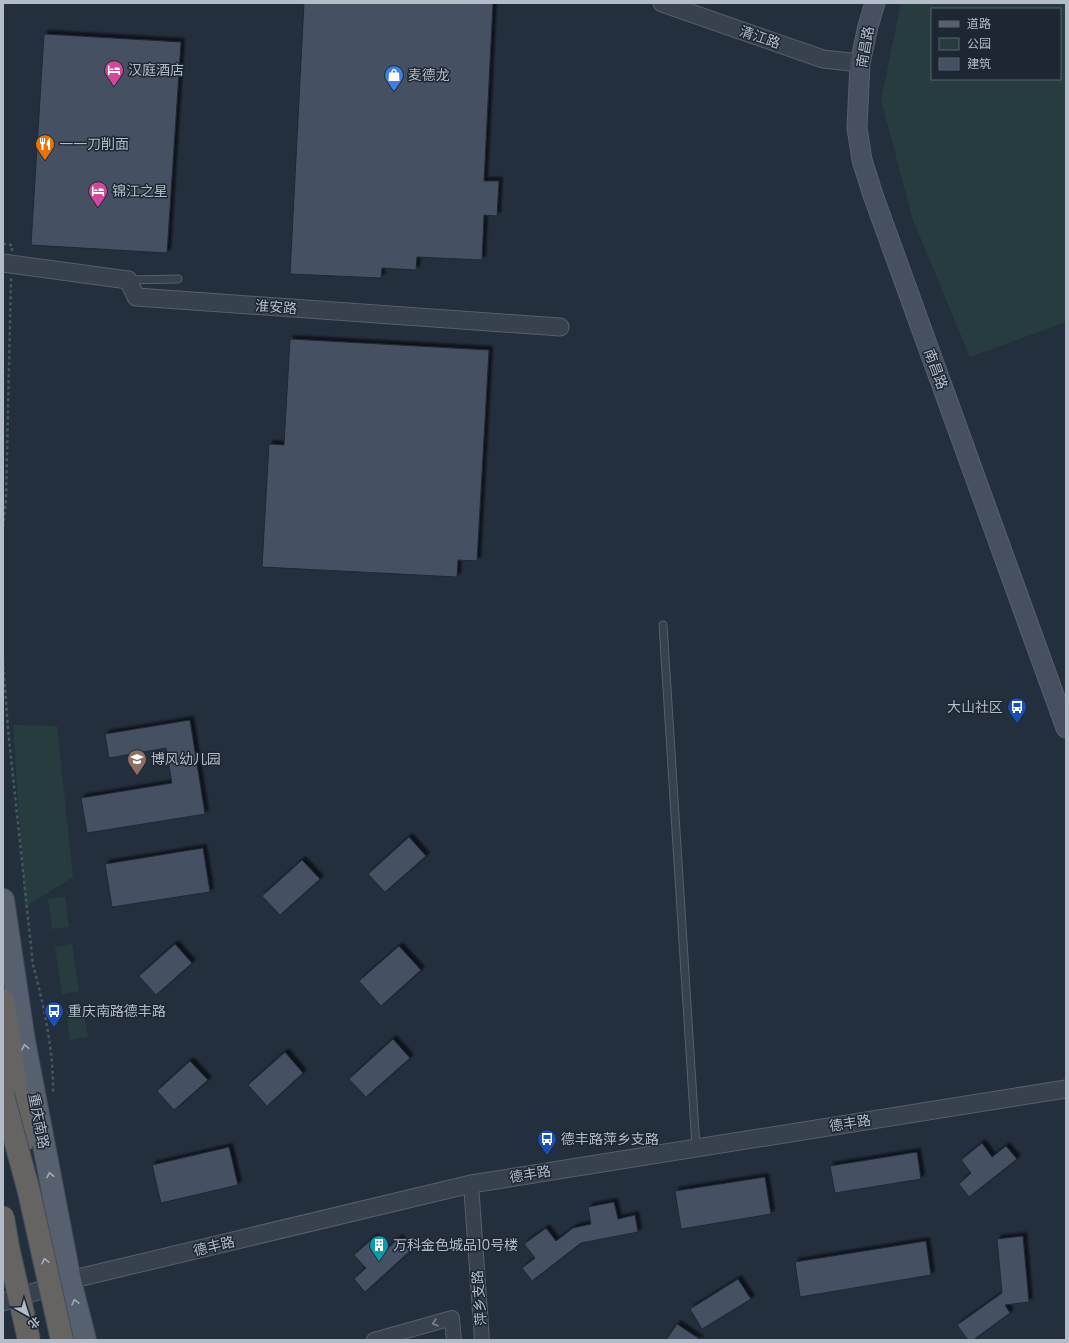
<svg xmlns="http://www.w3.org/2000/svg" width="1069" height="1343" viewBox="0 0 1069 1343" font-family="Poppins,'Noto Sans SC',sans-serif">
	<defs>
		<filter id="shadow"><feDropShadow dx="3.5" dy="-3.5" stdDeviation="1" flood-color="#0009"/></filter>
	</defs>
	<rect width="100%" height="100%" fill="#242f3e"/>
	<path fill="#263c3f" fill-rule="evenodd" d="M901,3H1066V322L970,357L913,220L881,100ZM932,9H1060V79H932Z
		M13,725L57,726L73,877L25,907Z
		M65,897L69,927L52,929L48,899Z
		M72,944L79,991L62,994L55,947Z
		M83,1008L88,1037L70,1040L66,1011Z"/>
	<path fill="#455162" stroke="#1f2835" filter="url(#shadow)" d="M304,3H493L484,181H499L497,216L484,215L482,260L417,257L416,270L382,268L381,278L290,274Z
		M44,34L181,42L167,253L31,245Z
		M290,339L489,350L477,561L458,560L457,577L262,567L269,444L284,445Z
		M190,720L205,814L87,833L81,798L172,783L166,748L109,758L105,734Z
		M409,837L426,856L385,892L368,874Z
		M203,848L210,892L112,907L105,864Z
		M302,860L320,879L280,915L262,896Z
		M175,944L192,963L156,995L139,976Z
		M399,946L421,970L381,1006L359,981Z
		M393,1039L410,1058L366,1097L349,1079Z
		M285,1052L303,1073L267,1106L248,1085Z
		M190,1061L208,1080L174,1110L157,1091Z
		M982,1143L992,1157L1006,1146L1017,1159L969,1197L959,1184L971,1173L961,1160Z
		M229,1147L238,1185L161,1203L152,1165Z
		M917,1152L921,1179L835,1193L830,1166Z
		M765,1177L771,1214L681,1229L675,1191Z
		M614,1202L618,1219L635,1215L638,1232L581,1243L532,1281L522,1268L535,1258L524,1244L546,1228L556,1241L573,1228L591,1224L588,1207Z
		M1023,1236L1029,1302L1005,1305L1010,1313L973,1340H968L957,1325L1002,1293L997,1239Z
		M374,1237L386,1250L399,1238L410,1251L365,1292L354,1279L366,1268L354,1255Z
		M926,1241L931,1275L800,1297L795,1262Z
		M738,1279L751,1299L702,1329L690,1309Z
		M677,1324L701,1340H666Z"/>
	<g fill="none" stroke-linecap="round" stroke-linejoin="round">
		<g stroke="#565f6c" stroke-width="9">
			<path id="service" d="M128,280L178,279
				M663,625L696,1147"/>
		</g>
		<g stroke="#565f6c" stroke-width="16">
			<path id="minor" d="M471,1184L482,1340
				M374,1340L452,1318L454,1340"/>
		</g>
		<g stroke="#565f6c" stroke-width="19">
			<path id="tertiary" d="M662,3L823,59L860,63
				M3,263L128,280L136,297L560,327
				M3,1302L82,1277L471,1184L1066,1089"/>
		</g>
		<g stroke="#565f6c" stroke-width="21">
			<path id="secondary" d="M875,3L868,26L860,63L857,128L862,160L873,195L1066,728"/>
		</g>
		<g stroke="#414a57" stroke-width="24">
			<path id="primary" d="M3,900L24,1041L70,1281L85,1340"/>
		</g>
		<g stroke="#434c59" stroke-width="24">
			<path id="trunk" d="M3,1000L9,1037L23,1141"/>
		</g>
		<path stroke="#44595c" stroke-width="2.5" stroke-dasharray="3 3" stroke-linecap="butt" d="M3,244L12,245V251
			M3,527L6,500L11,278
			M3,660L8,729L33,965C44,1005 54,1053 53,1094"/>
		<use href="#service" stroke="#38414e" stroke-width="7"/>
		<use href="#minor" stroke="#38414e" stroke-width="14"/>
		<use href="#tertiary" stroke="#38414e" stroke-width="17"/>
		<use href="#secondary" stroke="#465061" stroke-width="19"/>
		<use href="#primary" stroke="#56606e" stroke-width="22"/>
		<use href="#trunk" stroke="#656462" stroke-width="22"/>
		<g stroke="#434c59" stroke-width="24" stroke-linecap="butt">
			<path id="trunk-bridge" d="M3,1095L29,1192L62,1340
				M3,1217L8,1247L29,1340"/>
		</g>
		<use href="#trunk-bridge" stroke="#656462" stroke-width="22"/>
	</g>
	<defs><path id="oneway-chevron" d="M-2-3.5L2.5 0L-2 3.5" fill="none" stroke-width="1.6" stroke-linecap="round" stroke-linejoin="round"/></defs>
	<g stroke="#a1aab7">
		<use href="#oneway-chevron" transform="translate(25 1047) rotate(-101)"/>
		<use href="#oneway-chevron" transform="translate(50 1175) rotate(-101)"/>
		<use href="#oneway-chevron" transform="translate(75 1302) rotate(-104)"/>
	</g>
	<use stroke="#a8afba" href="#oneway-chevron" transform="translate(45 1261) rotate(-103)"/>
	<use stroke="#7c8592" href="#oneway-chevron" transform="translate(435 1323) rotate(164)"/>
	<defs>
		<g id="hotel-pin" transform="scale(1)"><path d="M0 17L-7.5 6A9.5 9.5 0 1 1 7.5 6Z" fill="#d1479c" stroke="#1d2633"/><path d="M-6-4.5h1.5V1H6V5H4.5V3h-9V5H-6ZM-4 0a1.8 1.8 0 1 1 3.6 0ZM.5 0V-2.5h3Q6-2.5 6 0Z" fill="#fff"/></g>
		<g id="shop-pin" transform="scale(1)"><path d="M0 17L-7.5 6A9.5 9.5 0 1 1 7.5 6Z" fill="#3f7fe0" stroke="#1d2633"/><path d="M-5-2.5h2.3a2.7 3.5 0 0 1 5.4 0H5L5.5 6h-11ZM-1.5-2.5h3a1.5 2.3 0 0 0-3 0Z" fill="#fff"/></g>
		<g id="restaurant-pin" transform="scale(1)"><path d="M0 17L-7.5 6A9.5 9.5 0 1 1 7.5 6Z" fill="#e8710a" stroke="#1d2633"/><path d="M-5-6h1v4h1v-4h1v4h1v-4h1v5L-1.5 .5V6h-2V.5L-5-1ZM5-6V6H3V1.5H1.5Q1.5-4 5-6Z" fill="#fff"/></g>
		<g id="bus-pin" transform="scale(1)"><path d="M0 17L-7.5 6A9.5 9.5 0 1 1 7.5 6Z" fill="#1a4fb4" stroke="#1d2633"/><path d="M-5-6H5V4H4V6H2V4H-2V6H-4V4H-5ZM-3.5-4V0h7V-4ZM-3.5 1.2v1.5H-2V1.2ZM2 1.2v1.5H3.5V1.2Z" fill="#fff"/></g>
		<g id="school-pin" transform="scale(1)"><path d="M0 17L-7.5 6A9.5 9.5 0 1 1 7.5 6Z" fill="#8d6e63" stroke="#1d2633"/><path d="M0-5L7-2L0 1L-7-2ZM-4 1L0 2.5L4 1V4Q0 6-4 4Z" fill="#fff"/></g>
		<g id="building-pin" transform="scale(1)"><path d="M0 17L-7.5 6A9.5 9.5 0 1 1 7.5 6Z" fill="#0f9aa8" stroke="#1d2633"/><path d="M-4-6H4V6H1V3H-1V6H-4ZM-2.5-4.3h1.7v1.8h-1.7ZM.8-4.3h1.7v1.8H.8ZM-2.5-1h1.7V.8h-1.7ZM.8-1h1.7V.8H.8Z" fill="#fff"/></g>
	</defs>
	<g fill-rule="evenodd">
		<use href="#hotel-pin" x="114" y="70"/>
		<use href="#shop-pin" x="394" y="75"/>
		<use href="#restaurant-pin" x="45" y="144"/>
		<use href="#hotel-pin" x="98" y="191"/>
		<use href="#bus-pin" x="1017" y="707"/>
		<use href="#school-pin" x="137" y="759"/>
		<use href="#bus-pin" x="54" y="1011"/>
		<use href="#bus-pin" x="547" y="1139"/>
		<use href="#building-pin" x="379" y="1245"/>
	</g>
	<g text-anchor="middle" stroke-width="3" stroke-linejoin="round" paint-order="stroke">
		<g font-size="14" fill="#b4bcc9" stroke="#1d2633">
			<text transform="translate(760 37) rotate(19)" y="5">清江路</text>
			<text transform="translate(865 47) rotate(-80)" y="5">南昌路</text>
			<text transform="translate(276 307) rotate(4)" y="5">淮安路</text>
			<text transform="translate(936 369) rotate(70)" y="5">南昌路</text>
			<text transform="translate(39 1121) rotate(79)" y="5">重庆南路</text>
			<text transform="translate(850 1123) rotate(-9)" y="5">德丰路</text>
			<text transform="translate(530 1174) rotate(-10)" y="5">德丰路</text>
			<text transform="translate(214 1246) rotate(-14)" y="5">德丰路</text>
			<text transform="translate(479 1298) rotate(-94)" y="5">萍乡支路</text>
		</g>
		<g font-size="14" fill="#b4bcc9" stroke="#1d2633" text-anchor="start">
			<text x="128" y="75">汉庭酒店</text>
			<text x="408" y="80">麦德龙</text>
			<text x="59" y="149">一一刀削面</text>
			<text x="112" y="196">锦江之星</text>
			<text x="1003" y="712" text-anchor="end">大山社区</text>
			<text x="151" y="764">博风幼儿园</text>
			<text x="68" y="1016">重庆南路德丰路</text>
			<text x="561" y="1144">德丰路萍乡支路</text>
			<text x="393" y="1250">万科金色城品10号楼</text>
		</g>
	</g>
	<rect width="1069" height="1343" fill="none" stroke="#b4bcc9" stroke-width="8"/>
	<rect x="931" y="8" width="130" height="72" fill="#1d2633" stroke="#59626f"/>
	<rect x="939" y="21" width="20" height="6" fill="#56606e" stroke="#59626f"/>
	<text x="967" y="28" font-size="12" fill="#b4bcc9">道路</text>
	<rect x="939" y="38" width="20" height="12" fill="#263c3f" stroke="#59626f"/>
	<text x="967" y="48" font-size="12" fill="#b4bcc9">公园</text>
	<rect x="939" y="58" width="20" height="12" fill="#455162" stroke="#59626f"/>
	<text x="967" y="68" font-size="12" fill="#b4bcc9">建筑</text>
	<g transform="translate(28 1315) rotate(141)" stroke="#1d2633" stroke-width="3" paint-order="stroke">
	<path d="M0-3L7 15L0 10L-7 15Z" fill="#b4bcc9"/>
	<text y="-6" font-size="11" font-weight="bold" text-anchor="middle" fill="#b4bcc9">北</text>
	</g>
</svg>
